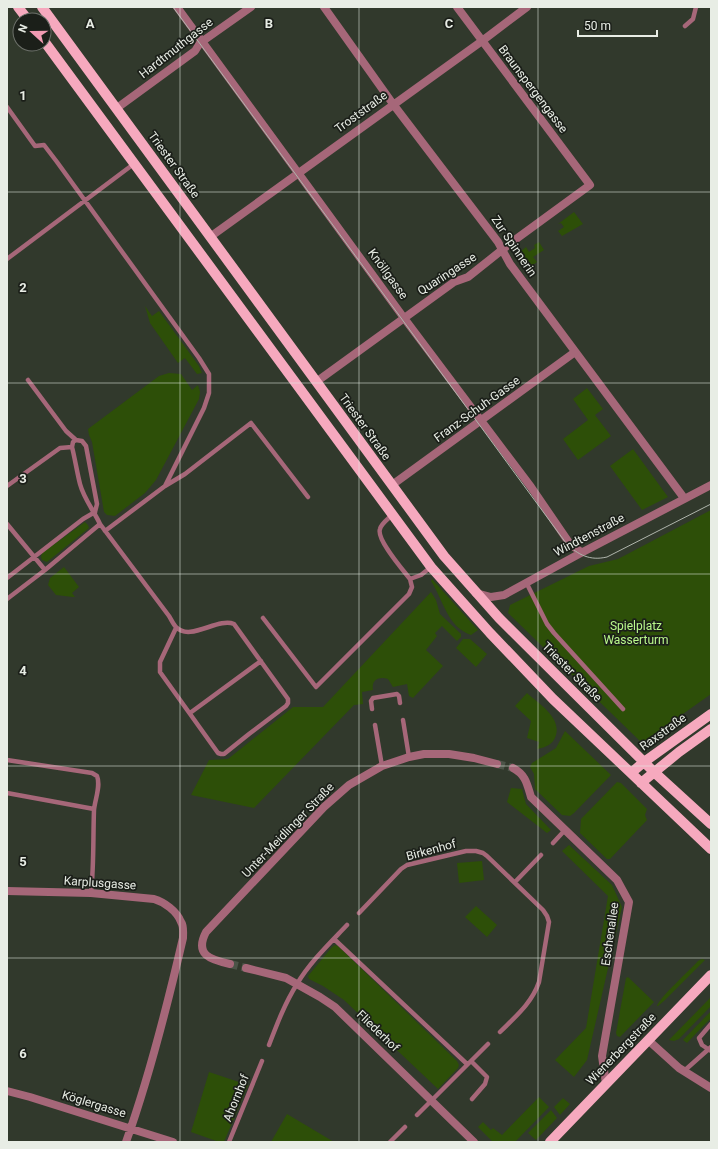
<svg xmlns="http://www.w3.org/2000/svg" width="718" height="1149" viewBox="0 0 718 1149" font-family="Roboto,sans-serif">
	<rect width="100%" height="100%" fill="#31392c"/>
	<path fill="#2d4f08" d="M574,212L583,224L562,236L558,231L564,227L561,223L558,224Z
		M539,242L544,250L533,257L537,262L529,268L519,254L520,252L526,247L529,252L535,248L534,245Z
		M145,306L152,316L159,311L199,366L202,373L197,374L185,358L178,363L150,323Z
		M169,373L181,374L192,390L198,385L200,392L199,399L156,480L145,493L115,516L107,515L104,512L92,442L89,435L88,429L159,376Z
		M587,388L603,409L595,415L611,436L578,460L563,439L588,420L573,399Z
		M633,449L668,497L642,510L610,466Z
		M711,510V694L642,743L508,613L510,605L589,566L618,559Z
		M85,522L88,525L89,528L47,562L42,560L41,557L42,553Z
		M64,567L79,587L72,593L75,597H73L56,595L48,585L50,578Z
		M432,579L478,630L471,635C447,627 443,599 431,581Z
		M431,592L436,600L440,614L461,634V637L457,641L442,626L435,633L437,636L426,650L443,666L413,698L409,696L407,684L393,687L388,679C379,676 371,680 373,690L362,692L363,704L354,705L254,808L191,795L209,760L228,759L293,707H323Z
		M463,639H470L487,654L476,667L456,648Z
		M527,693C539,704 561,717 556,735C553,745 546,747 537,749L539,742L527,738L531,721L515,706Z
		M565,731L611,775L574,813L570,816L562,815L535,789L534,774L530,767L532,763L556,748Z
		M617,782L621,783L647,809L645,815L647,820L610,859H607L580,833L581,819Z
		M511,788L522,789L526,804L551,830L547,833L507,802Z
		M569,845L612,885L622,907L587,1060L574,1077L555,1060L586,1028L608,896L562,851Z
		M482,861L484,880L459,883L457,863Z
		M476,906L497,925L487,937L465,917Z
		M335,945L338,946L457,1061L459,1065L458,1068L438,1089L344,1000L323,986L309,979L308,976L332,947Z
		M702,959L705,960L664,1001L658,1006H657C659,998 690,970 698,961Z
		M628,977L654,1002L620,1037L617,1036L616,1033L626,978Z
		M711,997V1006L679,1039L674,1041L669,1040Z
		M711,1011V1018L687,1043L683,1040Z
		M209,1072L248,1085L224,1142H219L191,1132Z
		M539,1097L549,1107L515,1142H493L478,1127L483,1122L491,1130L493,1128L502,1135Z
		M563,1098L570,1104L560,1115L554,1107Z
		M551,1110L557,1118L536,1140L528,1133Z
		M287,1114L334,1142H271Z"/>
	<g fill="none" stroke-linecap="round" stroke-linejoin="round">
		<path stroke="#4c5448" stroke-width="8" stroke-dasharray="8 4" stroke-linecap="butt" d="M497,764L513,768
			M230,964L246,968"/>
		<path stroke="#a66779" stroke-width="4.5" d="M685,26L693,19L696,7
			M7,107L35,146L44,145L57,162L199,358L209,374V393L204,408L165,486
			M7,259L135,163
			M28,380L66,431L76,440L82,441L86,446L97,504L95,512
			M76,440L73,442L72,447C75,459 77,472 80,484C84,499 94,511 100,524L169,616C171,619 173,624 176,627C190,642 218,617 234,624L288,699V703L286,706L249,734L224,754H221L218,753L160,672V662L176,628
			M7,486L60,448L72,447
			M392,515C388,519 381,524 380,529C376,539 403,570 410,579L421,575L431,567
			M7,524L45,570
			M105,531L165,486L185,474L251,423L308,497
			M7,578L83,519L95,512
			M526,582L547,624L554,633L623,709
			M7,599L45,570L100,524
			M263,618L316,687L409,594L412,587L410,579
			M372,709L371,701L373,698L397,694L399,696L400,703
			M190,713L261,661
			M403,720L409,757
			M375,725L382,766
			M7,760L92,773L97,776C101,786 95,799 94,810C93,838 94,866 91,893
			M7,793L94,809
			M553,843L565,830
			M515,882L541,855
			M359,913L401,869L407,865L466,851H476L483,853L487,856L543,910L547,916L549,922L539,982C532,1003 515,1017 500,1032
			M334,939L467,1064
			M711,1024L699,1038L702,1045L711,1051
			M269,1045C277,1024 285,1003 297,984C310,962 330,943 347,925
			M471,1061L487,1077L485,1084L472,1099
			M684,1071L711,1047
			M417,1115L488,1044
			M229,1142L262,1061
			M390,1142L405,1127"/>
		<path stroke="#a66779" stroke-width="8" d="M177,7L404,318L531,487L570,544L581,552
			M324,7L393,104L498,242L510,264L684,498
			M117,108L195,51L200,43L251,7
			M210,237L482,41L527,7
			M316,382L454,282L468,277L512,242L590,185L457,7
			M392,485L575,352
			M476,593L491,597L504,595L579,554L711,485
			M513,768C526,775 527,784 531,797L617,880L629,902L602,1056L606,1084
			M7,891L91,893L154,899C164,902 177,911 181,922C184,926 183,933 183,938C167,1007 150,1075 126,1142
			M230,964C211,960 194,955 206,932L324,807L349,785L382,766L409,757L424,754H449L474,758L497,764
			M246,968L286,978L320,997L335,1007L474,1142
			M648,1040L679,1068L711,1088
			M7,1091L30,1097L173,1142"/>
		<path stroke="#f6a9be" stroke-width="10" d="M18,7L28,20
			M42,7L444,556L499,618L654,772L711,824
			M44,41L431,567L490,633L553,699L711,849
			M631,773L644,762L711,714
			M641,783L679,752L711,729
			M550,1142L711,975"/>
		<path stroke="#afb5ac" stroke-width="1" d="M173,7L566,543C578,555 590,561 607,557L711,504"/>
	</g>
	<path fill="none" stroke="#e8ede5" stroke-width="1" stroke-opacity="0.55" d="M180,7V1142M359,7V1142M538,7V1142M7,192H711M7,383H711M7,574H711M7,766H711M7,958H711"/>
	<g text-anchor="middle" stroke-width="3.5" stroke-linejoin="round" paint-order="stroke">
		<g font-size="12" fill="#e8ede5" stroke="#1b1f19">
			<text transform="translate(176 48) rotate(-38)" y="4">Hardtmuthgasse</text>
			<text transform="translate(533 89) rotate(53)" y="4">Braunspergengasse</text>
			<text transform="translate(361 112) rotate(-36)" y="4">Troststraße</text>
			<text transform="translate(174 165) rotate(54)" y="4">Triester Straße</text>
			<text transform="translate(514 246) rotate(56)" y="4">Zur Spinnerin</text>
			<text transform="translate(388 274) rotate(54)" y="4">Knöllgasse</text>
			<text transform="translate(447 274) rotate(-33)" y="4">Quaringasse</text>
			<text transform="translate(477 409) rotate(-36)" y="4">Franz-Schuh-Gasse</text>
			<text transform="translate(365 427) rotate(54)" y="4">Triester Straße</text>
			<text transform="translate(589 535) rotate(-28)" y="4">Windtenstraße</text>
			<text transform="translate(572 672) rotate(45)" y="4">Triester Straße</text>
			<text transform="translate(663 732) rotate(-36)" y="4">Raxstraße</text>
			<text transform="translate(288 830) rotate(-46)" y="4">Unter-Meidlinger Straße</text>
			<text transform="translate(431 850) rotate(-15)" y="4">Birkenhof</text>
			<text transform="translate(100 883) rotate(4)" y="4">Karplusgasse</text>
			<text transform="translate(610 934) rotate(-82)" y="4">Eschenallee</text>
			<text transform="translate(378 1031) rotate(44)" y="4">Fliederhof</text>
			<text transform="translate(621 1049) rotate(-46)" y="4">Wienerbergstraße</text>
			<text transform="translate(236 1098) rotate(-68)" y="4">Ahornhof</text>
			<text transform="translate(94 1104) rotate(17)" y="4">Köglergasse</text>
		</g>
		<g font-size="12" fill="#baf98c" stroke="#1b1f19">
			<text x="636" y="630">Spielplatz<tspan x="636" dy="14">Wasserturm</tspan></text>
		</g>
	</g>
	<g font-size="13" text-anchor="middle" font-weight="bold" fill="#e8ede5" stroke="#1b1f19" stroke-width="3.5" stroke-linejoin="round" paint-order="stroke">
		<text x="90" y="28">A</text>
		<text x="269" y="28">B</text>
		<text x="449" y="28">C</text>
		<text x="23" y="100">1</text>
		<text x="23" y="292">2</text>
		<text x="23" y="483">3</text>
		<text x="23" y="675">4</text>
		<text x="23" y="866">5</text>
		<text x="23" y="1058">6</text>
	</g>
	<rect width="718" height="1149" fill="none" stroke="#e8ede5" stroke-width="16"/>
	<g transform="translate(32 32) rotate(291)"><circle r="19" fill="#1b1f19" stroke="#6d716b"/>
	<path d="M0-3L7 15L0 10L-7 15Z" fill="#f19ab2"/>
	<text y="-6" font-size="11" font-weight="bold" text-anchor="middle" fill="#e8ede5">N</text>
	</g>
	<path d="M578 30v6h79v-6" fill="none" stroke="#e8ede5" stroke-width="2"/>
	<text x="584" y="30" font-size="12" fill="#e8ede5" stroke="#1b1f19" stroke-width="3" paint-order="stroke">50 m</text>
</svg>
